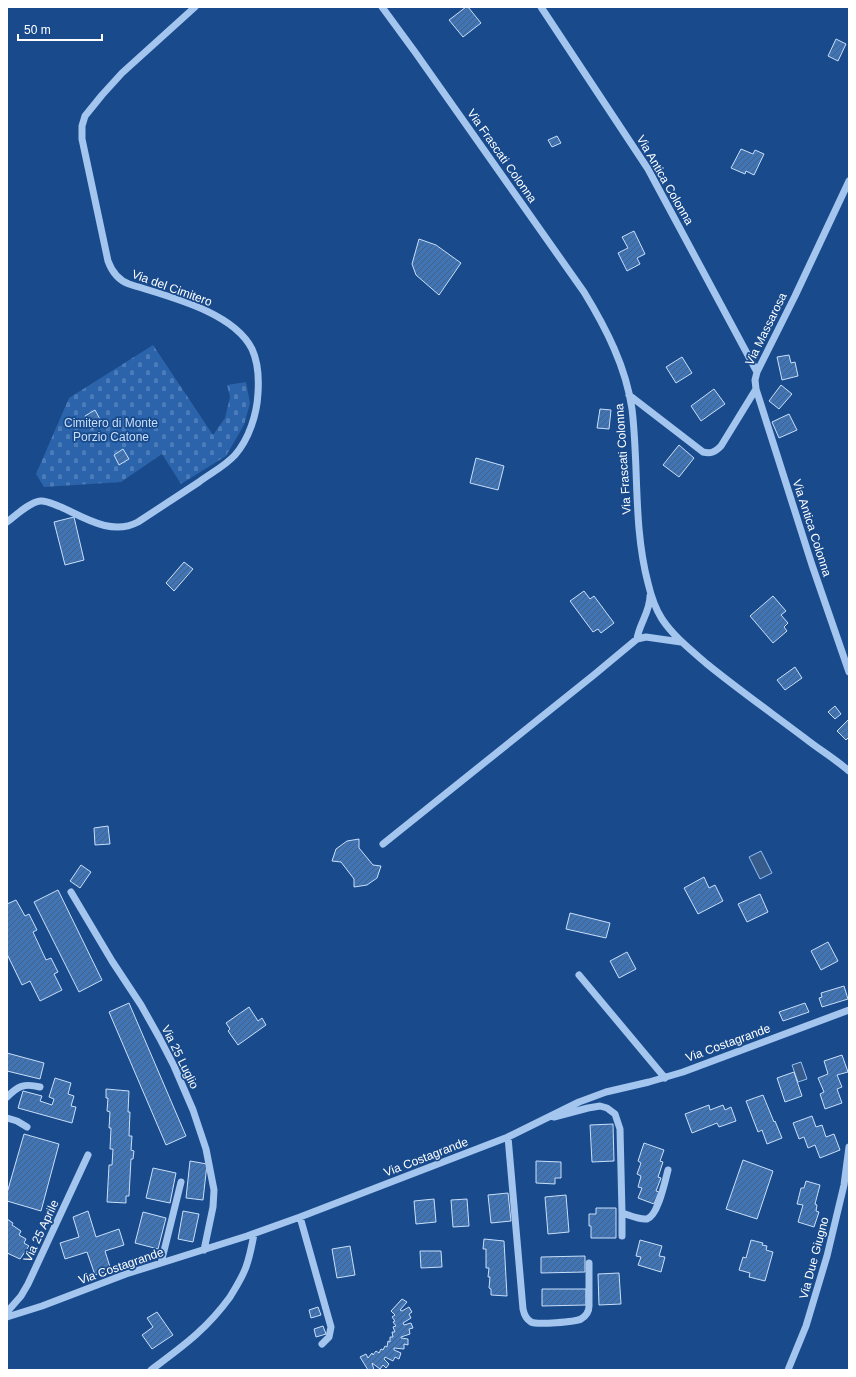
<svg xmlns="http://www.w3.org/2000/svg" width="856" height="1377" viewBox="0 0 856 1377" font-family="Arial,sans-serif">
	<defs>
		<pattern id="cemetery-stones" width="16" height="16" patternUnits="userSpaceOnUse"><rect width="16" height="16" fill="#2b64ab"/><path d="M2 7V4a2 2 0 0 1 4 0v3zM10 15v-3a2 2 0 0 1 4 0v3z" fill="#4b7bb8"/></pattern>
		<pattern id="building-hatch" width="6" height="6" patternUnits="userSpaceOnUse"><rect width="6" height="6" fill="#4174b5"/><path d="M-1 1l2-2M0 6l6-6M5 7l2-2" fill="none" stroke="#466080"/></pattern>
	</defs>
	<rect width="100%" height="100%" fill="#184a8c"/>
	<path fill="url(#cemetery-stones)" d="M153,345L213,435L225,418L230,397L227,385L246,382L250,403L244,425L226,456L181,484L162,454L121,482L44,487L36,474L69,398Z"/>
	<path fill="#365b8b" stroke="#96bff1" d="M761,851L772,873L760,879L749,857Z
		M801,1062L807,1079L798,1082L792,1065Z"/>
	<path fill="url(#building-hatch)" stroke="#c9dffa" d="M466,7H468L481,23L463,37L449,20Z
		M836,39L846,44L838,61L828,56Z
		M557,136L561,143L552,147L548,140Z
		M741,149L753,154L755,150L764,154L754,175L746,171L745,174L731,168Z
		M634,231L645,254L637,258L640,264L627,271L618,253L628,248L622,237Z
		M419,239L436,245L461,263L439,295L416,275L412,264Z
		M789,355L791,363L795,362L798,376L782,380L777,357Z
		M682,357L692,373L676,383L666,367Z
		M781,385L792,394L779,409L769,401Z
		M714,389L725,404L701,421L691,406Z
		M600,409L611,410L609,429L597,428Z
		M95,410L102,423L92,429L85,416Z
		M789,414L797,430L779,438L772,422Z
		M679,445L694,458L679,477L663,465Z
		M123,449L129,459L119,465L114,455Z
		M476,458L504,466L498,490L470,483Z
		M74,517L84,560L65,565L54,522Z
		M184,562L193,569L174,591L166,583Z
		M584,591L590,599L594,596L614,623L601,633L598,629L593,632L570,601Z
		M773,596L786,611L781,615L788,623L784,627L787,631L773,643L750,616Z
		M795,667L802,678L785,690L777,680Z
		M835,706L841,714L835,719L828,712Z
		M849,719V737L846,740L837,731Z
		M108,826L110,844L95,845L94,828Z
		M359,839V848L373,865L381,866L377,878L367,885L354,887V879L341,862L332,861L336,849L347,841Z
		M81,865L91,872L80,888L70,881Z
		M704,877L709,888L715,885L723,901L698,914L684,888Z
		M58,890L102,980L79,992L34,902Z
		M760,894L768,912L747,922L738,904Z
		M16,900L25,916L29,914L37,930L33,932L46,960L51,958L58,972L54,974L62,990L40,1001L30,981L22,985L7,954V904Z
		M570,913L610,923L606,938L566,929Z
		M828,942L838,961L821,970L811,951Z
		M627,952L636,969L619,978L610,961Z
		M844,986L848,999L822,1007L819,998L822,997L821,993Z
		M129,1003L186,1136L166,1145L109,1012Z
		M805,1003L809,1012L783,1021L779,1012Z
		M249,1007L258,1021L262,1018L266,1025L238,1045L228,1031L230,1029L226,1023Z
		M7,1053L44,1063L40,1079L7,1071Z
		M842,1055L848,1072L837,1075L842,1087L837,1089L842,1103L825,1109L820,1094L824,1092L818,1078L828,1074L824,1061Z
		M794,1072L802,1096L785,1102L777,1078Z
		M55,1078L71,1083L68,1094L74,1096L71,1106L76,1107L72,1123L18,1108L23,1091L42,1096L40,1101L52,1105L54,1099L49,1097Z
		M106,1089L129,1091L128,1112H130L129,1136H132L131,1150L134,1151L133,1159H131L129,1196H126V1203L107,1202L109,1165H112L113,1149H110L111,1128H109L110,1112L107,1111L108,1098H106Z
		M763,1095L774,1122L775,1121L782,1138L767,1144L762,1130L758,1132L746,1101Z
		M709,1105L710,1110L723,1105L725,1110L731,1107L736,1121L719,1127L717,1123L692,1133L685,1114Z
		M812,1116L816,1127L822,1125L826,1137L834,1134L840,1150L820,1158L815,1145L808,1148L804,1137L799,1139L793,1123Z
		M613,1124L614,1161L592,1162L590,1125Z
		M24,1134L59,1144L41,1211L7,1201V1193Z
		M644,1143L664,1150L660,1161L663,1162L658,1177L661,1178L656,1191L659,1192L654,1204L638,1198L642,1188L638,1187L641,1176L637,1174L641,1163L638,1161Z
		M743,1160L773,1171L757,1219L726,1209Z
		M190,1161L207,1164L203,1200L186,1198Z
		M536,1161L561,1162V1178H555V1184L536,1183Z
		M153,1168L176,1173L170,1203L146,1198Z
		M806,1181L820,1185L815,1204L817,1205L816,1211L819,1212L814,1227L798,1222L803,1205L797,1204L801,1188H804Z
		M508,1193L511,1221L491,1223L488,1195Z
		M566,1195L569,1232L548,1234L545,1197Z
		M434,1199L436,1222L416,1224L414,1201Z
		M467,1199L469,1226L453,1227L451,1200Z
		M596,1208H616V1238H591V1226H589V1214H596Z
		M88,1211L96,1237L119,1229L124,1245L105,1251L111,1270L95,1275L87,1252L65,1259L60,1243L79,1237L73,1217Z
		M183,1211L199,1214L193,1242L178,1239Z
		M143,1212L166,1218L158,1249L135,1243Z
		M7,1219L13,1223L12,1225L21,1231L19,1235L26,1239L24,1243L29,1246L20,1259L7,1253Z
		M484,1239L504,1241L507,1296L491,1295V1289L489,1288L490,1277H488L489,1268H486V1249H483Z
		M640,1240L662,1246L659,1256L665,1257L661,1272L638,1265L641,1257L636,1256Z
		M751,1240L763,1243L762,1245L767,1246L766,1250L773,1252L765,1281L749,1277L750,1273L739,1270L743,1257L746,1258Z
		M350,1246L355,1275L337,1278L332,1249Z
		M420,1251H441L442,1267L421,1268Z
		M585,1256V1272L541,1273V1257Z
		M619,1273L621,1304L599,1305L598,1274Z
		M542,1289H586V1305L542,1306Z
		M402,1299L407,1302L400,1310L402,1311L409,1307L412,1312L409,1314L411,1318L403,1323L404,1325L411,1323L413,1328L409,1329L410,1334L401,1337V1338L408,1339V1345L404,1344V1349L394,1348V1350L401,1353L399,1359L395,1357L393,1361L385,1357L384,1359L389,1364L386,1368L383,1365L380,1369L372,1363L374,1370H368L360,1357L366,1354L368,1358L372,1353L373,1355L376,1351L379,1353L381,1349L383,1350L385,1346L387,1347L388,1341L390,1342V1337H393L392,1332H395L393,1327L396,1326L393,1322L395,1321L392,1317L395,1315L391,1311Z
		M318,1307L321,1315L311,1318L309,1310Z
		M157,1312L173,1335L152,1349L142,1335L153,1327L147,1318Z
		M323,1326L326,1334L316,1337L314,1329Z"/>
	<g fill="none" stroke-linecap="round" stroke-linejoin="round">
		<path stroke="#a3c5ee" stroke-width="7" d="M382,7L415,52L584,292C606,328 626,367 632,409C639,467 633,526 648,583C651,596 655,608 662,619C674,637 691,650 707,664C739,690 773,714 806,739C820,750 835,759 849,771
			M541,7L648,169L757,372
			M756,389L812,565L849,672
			M629,395L703,452C711,454 715,452 721,446L756,389L755,380L757,372L795,296L849,181
			M7,522C15,516 30,502 40,501C47,500 54,505 61,507C85,518 112,536 138,522C159,508 179,495 199,482C211,473 225,466 235,455C249,439 257,414 258,393C259,378 258,362 252,349C233,311 166,296 129,284C118,280 112,272 108,261L82,139V126L85,116L102,95L122,73L195,7
			M637,639C639,624 650,612 650,596
			M383,844L595,674L637,639L646,637L681,642
			M71,892L112,961L141,1005L159,1037L174,1066L193,1110L206,1149L214,1190L213,1207L204,1250
			M579,975L665,1078
			M7,1097C18,1086 24,1083 40,1087
			M554,1117L588,1108L600,1106L607,1108L615,1114L620,1129L622,1213C629,1215 639,1220 647,1219C658,1216 665,1181 668,1170
			M7,1118L17,1121L27,1127
			M508,1137L523,1309C524,1314 526,1319 531,1322C537,1325 575,1322 581,1319C586,1316 589,1311 589,1306V1263
			M622,1213V1236
			M300,1217L331,1327L329,1337L322,1344
			M161,1263L181,1182
			M7,1312L21,1296L28,1284L88,1155
			M7,1317L42,1306L126,1274L247,1236L300,1217L508,1137L579,1102L606,1092L649,1082L683,1072L849,1010
			M151,1370C183,1346 206,1330 230,1297C236,1287 242,1278 246,1267C250,1256 252,1245 254,1234
			M788,1370L806,1326L827,1256L844,1185L849,1147"/>
	</g>
	<g text-anchor="middle" stroke-width="3.5" stroke-linejoin="round" paint-order="stroke">
		<g font-size="12" fill="#fff" stroke="#184a8c">
			<text transform="translate(502 156) rotate(55)" y="4">Via Frascati Colonna</text>
			<text transform="translate(665 180) rotate(60)" y="4">Via Antica Colonna</text>
			<text transform="translate(172 288) rotate(20)" y="4">Via del Cimitero</text>
			<text transform="translate(766 329) rotate(-64)" y="4">Via Massarosa</text>
			<text transform="translate(623 459) rotate(-94)" y="4">Via Frascati Colonna</text>
			<text transform="translate(812 528) rotate(72)" y="4">Via Antica Colonna</text>
			<text transform="translate(728 1043) rotate(-20)" y="4">Via Costagrande</text>
			<text transform="translate(180 1057) rotate(64)" y="4">Via 25 Luglio</text>
			<text transform="translate(426 1157) rotate(-21)" y="4">Via Costagrande</text>
			<text transform="translate(41 1231) rotate(-65)" y="4">Via 25 Aprile</text>
			<text transform="translate(814 1258) rotate(-75)" y="4">Via Due Giugno</text>
			<text transform="translate(121 1266) rotate(-19)" y="4">Via Costagrande</text>
		</g>
		<g font-size="12" fill="#c9dffa" stroke="#184a8c">
			<text x="111" y="427">Cimitero di Monte<tspan x="111" dy="14">Porzio Catone</tspan></text>
		</g>
	</g>
	<rect width="856" height="1377" fill="none" stroke="#ffffff" stroke-width="16"/>
	<path d="M18 34v6h84v-6" fill="none" stroke="#ffffff" stroke-width="2"/>
	<text x="24" y="34" font-size="12" fill="#ffffff" stroke="#184a8c" stroke-width="3" paint-order="stroke">50 m</text>
</svg>
